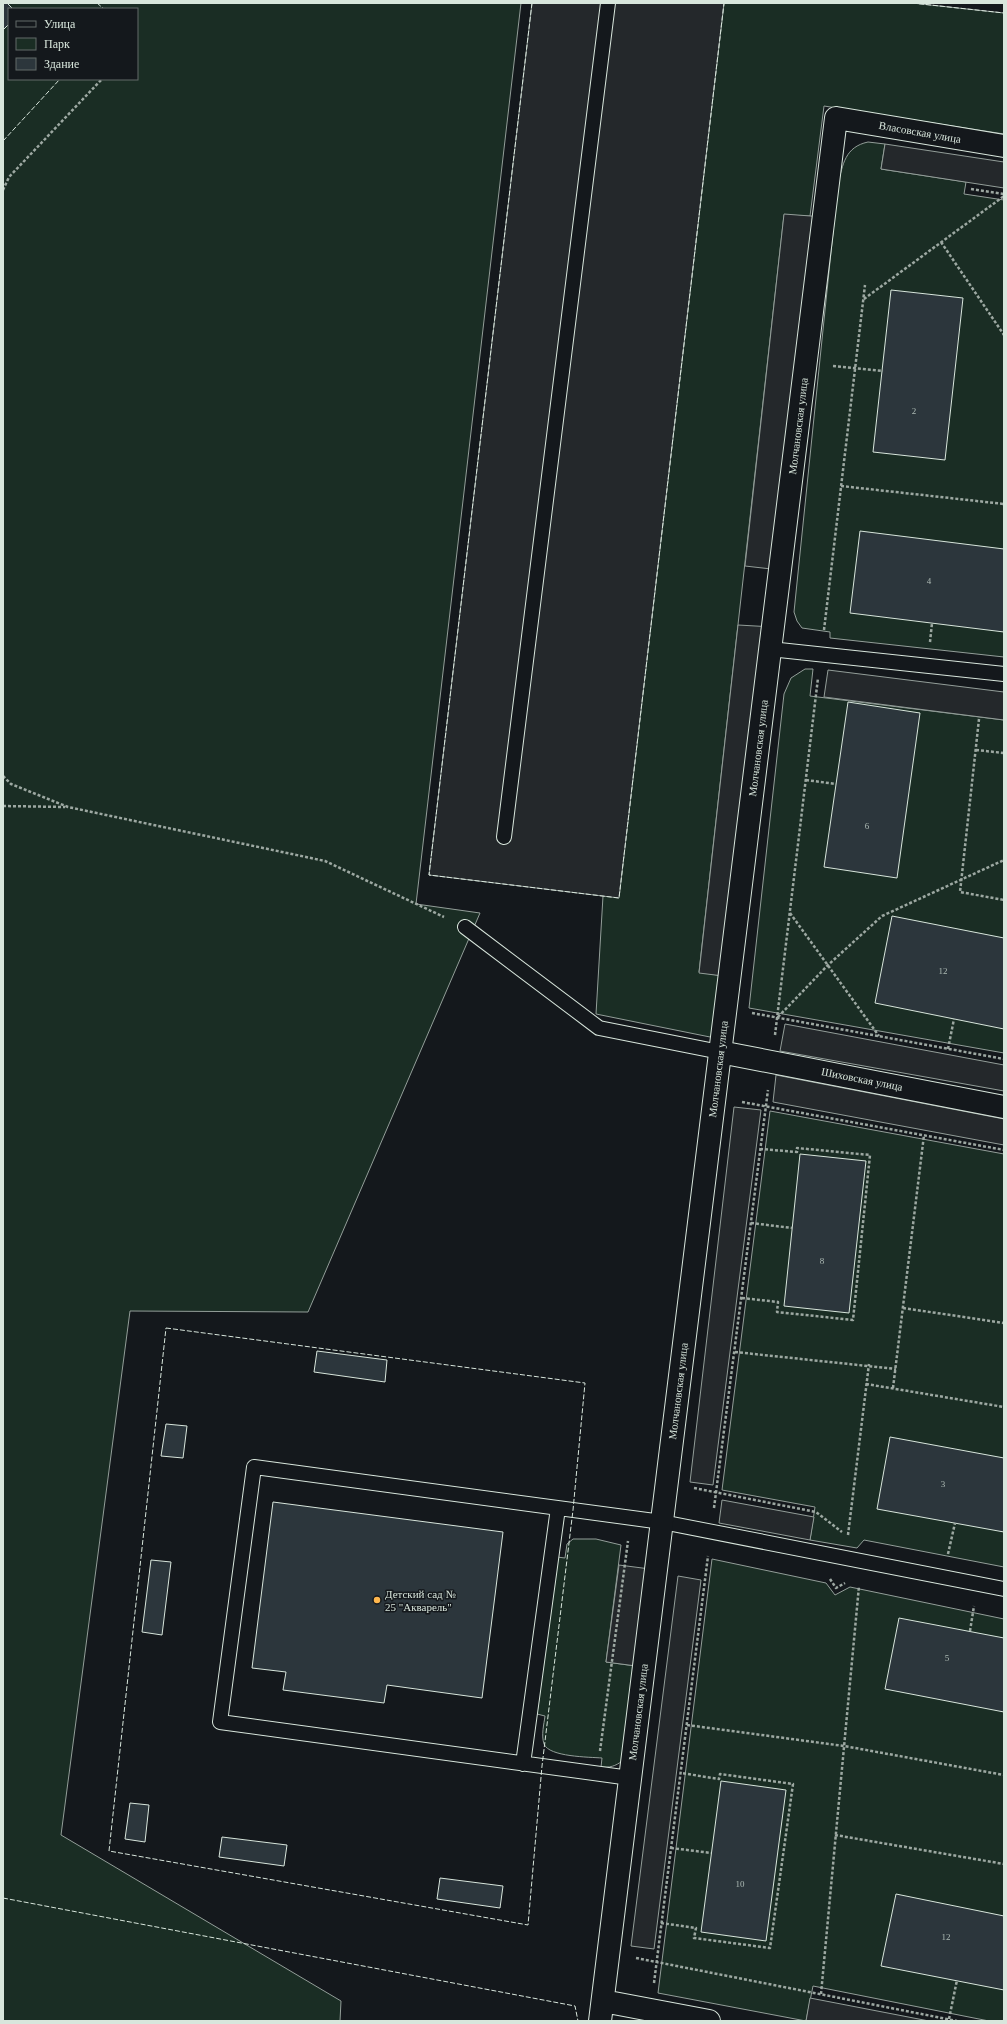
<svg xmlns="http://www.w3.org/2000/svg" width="1007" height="2024" viewBox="0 0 1007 2024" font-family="'Times New Roman',serif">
	<rect width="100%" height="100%" fill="#14181c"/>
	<path fill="#1a2d24" stroke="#939e99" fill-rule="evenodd" d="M3,3H521L416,904L480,913L308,1312L130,1311L61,1835L341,2001L340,2021H3ZM9,9H137V79H9Z
		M724,3H912L1004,13V134L824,106L810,216L784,215L699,972L723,976L715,1038L596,1014L603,896L619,897Z
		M868,142L885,144L881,169L966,182L964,194L1004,200V657L830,638V632L802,628L797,621L794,612L838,184C843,164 845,147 868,142Z
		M805,669H813L810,696L1004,720V1053L749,1008L784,694L791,678Z
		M770,1111L1004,1154V1567L864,1540L857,1548L810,1540L815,1507L722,1490Z
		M573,1539H596L621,1545L606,1662L636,1666L622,1761C616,1766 609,1768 601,1767L602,1758C589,1757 549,1757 544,1744C541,1735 544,1724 545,1716L537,1714L557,1557L565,1558L567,1544Z
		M712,1559L826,1583L835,1595L850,1587L1004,1619V2021H989L813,1986L806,2021L658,1993Z"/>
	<path fill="#24282b" stroke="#939e99" d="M532,3H724L619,898L429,875Z
		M885,144L1004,162V188L881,169Z
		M784,214L824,217L780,570L745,566Z
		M738,625L773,627L723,976L699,973Z
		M828,670L1004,692V720L824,697Z
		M785,1024L1004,1065V1091L780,1051Z
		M776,1075L1004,1119V1145L773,1102Z
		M734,1107L761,1110L713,1485L690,1482Z
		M722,1500L814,1517L810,1540L719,1523Z
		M619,1565L650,1569L636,1666L606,1662Z
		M678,1576L701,1580L654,1949L631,1946Z
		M810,1998L929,2021H806Z"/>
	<path fill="#2c363c" stroke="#d8e6dc" d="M3,3H7L13,9H9V24L3,30Z
		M891,290L963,298L945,460L873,452Z
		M860,531L1004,549V632L850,613Z
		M848,702L920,713L897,878L824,867Z
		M892,916L1004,938V1029L875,1003Z
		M800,1154L866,1161L849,1313L784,1306Z
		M317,1351L387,1360L385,1382L314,1372Z
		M166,1424L187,1426L183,1458L161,1456Z
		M890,1437L1004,1458V1532L877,1509Z
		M273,1502L503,1532L482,1698L387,1685L384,1703L283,1690L286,1672L252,1668Z
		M151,1560L171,1562L162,1635L142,1632Z
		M899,1618L1004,1638V1712L885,1689Z
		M721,1781L786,1790L766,1941L701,1932Z
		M130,1803L149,1805L145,1842L125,1839Z
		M222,1837L287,1845L284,1866L219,1857Z
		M440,1878L503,1886L500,1908L437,1899Z
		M896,1894L1004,1916V1990L881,1966Z"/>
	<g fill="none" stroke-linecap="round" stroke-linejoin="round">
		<g stroke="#d8e6dc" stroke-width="16">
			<path id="lane" d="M770,649L1004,674
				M504,837L608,3
				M465,927L599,1028L720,1052
				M523,1764L558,1508
				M630,1778L220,1722L254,1467L662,1522L1004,1589"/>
		</g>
		<g stroke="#d8e6dc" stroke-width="24">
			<path id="street" d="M720,1052L1004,1107
				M603,2001L709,2021
				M600,2021L836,118L1004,146"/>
		</g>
		<path stroke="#9da8a2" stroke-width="2.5" stroke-dasharray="3 2" stroke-linecap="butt" d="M971,189L1004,194
			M3,190L9,177L102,79
			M941,242L1004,335
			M864,299L1004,196
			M833,366L883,371
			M841,486L1004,504
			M824,630L865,285
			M930,642L932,623
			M979,719L960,892L1004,900
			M976,750L1004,753
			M3,776L11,784L68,807L325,861L444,917
			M806,780L836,784
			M3,806L65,807
			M790,913L879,1036
			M752,1013L1004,1059
			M778,1017L828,965L882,916L1004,860
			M775,1035L818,678
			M948,1049L954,1019
			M742,1102L1004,1150
			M751,1223L792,1228
			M742,1298L778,1302L777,1312L853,1320L870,1155L797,1148V1152L761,1149
			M903,1308L1004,1323
			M735,1352L896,1369
			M866,1384L1004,1407
			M893,1388L924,1135
			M694,1488L816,1512L842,1532
			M714,1508L768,1090
			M848,1535L869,1364
			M948,1554L955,1523
			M830,1579L836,1588L845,1583
			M970,1631L974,1606
			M687,1725L844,1746L1004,1775
			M600,1751L628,1541
			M835,1835L1004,1864
			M671,1848L711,1853
			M661,1923L696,1928L694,1938L770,1948L793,1784L720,1774L719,1779L681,1773
			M636,1958L957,2021
			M654,1983L708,1556
			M821,1994L859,1586
			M949,2019L957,1980"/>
		<use href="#lane" stroke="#14181c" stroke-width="14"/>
		<use href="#street" stroke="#14181c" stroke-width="22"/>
		<path stroke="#d8e6dc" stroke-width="1" stroke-dasharray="5 2" stroke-linecap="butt" d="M97,3L104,9
			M532,3L429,875L619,898L724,3
			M912,3L1004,13
			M3,141L60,79
			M166,1328L585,1383L573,1510L542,1766L528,1925L109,1851Z
			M3,1898L575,2006L578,2021"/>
	</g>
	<circle fill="#ffb74d" stroke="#14181c" stroke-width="1.5" cx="377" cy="1600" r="4"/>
	<g text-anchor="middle" stroke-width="3" stroke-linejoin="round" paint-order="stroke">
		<g font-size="9" fill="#adbab4">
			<text x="914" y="414">2</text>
			<text x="929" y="584">4</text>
			<text x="867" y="829">6</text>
			<text x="943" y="974">12</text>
			<text x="822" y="1264">8</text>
			<text x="943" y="1487">3</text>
			<text x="947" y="1661">5</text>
			<text x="740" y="1887">10</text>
			<text x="946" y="1940">12</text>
		</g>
		<g font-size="11" fill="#d8e6dc" stroke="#14181c">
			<text transform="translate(920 132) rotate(10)" y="4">Власовская улица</text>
			<text transform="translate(798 426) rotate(-83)" y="4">Молчановская улица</text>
			<text transform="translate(758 748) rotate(-83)" y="4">Молчановская улица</text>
			<text transform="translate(718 1069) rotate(-83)" y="4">Молчановская улица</text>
			<text transform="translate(862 1079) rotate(11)" y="4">Шиховская улица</text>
			<text transform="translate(678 1391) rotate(-83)" y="4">Молчановская улица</text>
			<text transform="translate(638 1712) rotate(-83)" y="4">Молчановская улица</text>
		</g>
		<g font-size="11" fill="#d8e6dc" stroke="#14181c" text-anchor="start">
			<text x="385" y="1598">Детский сад №<tspan x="385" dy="13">25 "Акварель"</tspan></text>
		</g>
	</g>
	<rect width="1007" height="2024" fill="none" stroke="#d8e6dc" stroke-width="8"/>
	<rect x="8" y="8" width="130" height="72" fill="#14181c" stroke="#626a69"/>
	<rect x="16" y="21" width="20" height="6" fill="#14181c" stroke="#626a69"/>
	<text x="44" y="28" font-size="12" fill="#d8e6dc">Улица</text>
	<rect x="16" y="38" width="20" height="12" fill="#1a2d24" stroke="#626a69"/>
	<text x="44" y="48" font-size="12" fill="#d8e6dc">Парк</text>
	<rect x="16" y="58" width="20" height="12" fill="#2c363c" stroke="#626a69"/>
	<text x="44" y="68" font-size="12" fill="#d8e6dc">Здание</text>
</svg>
